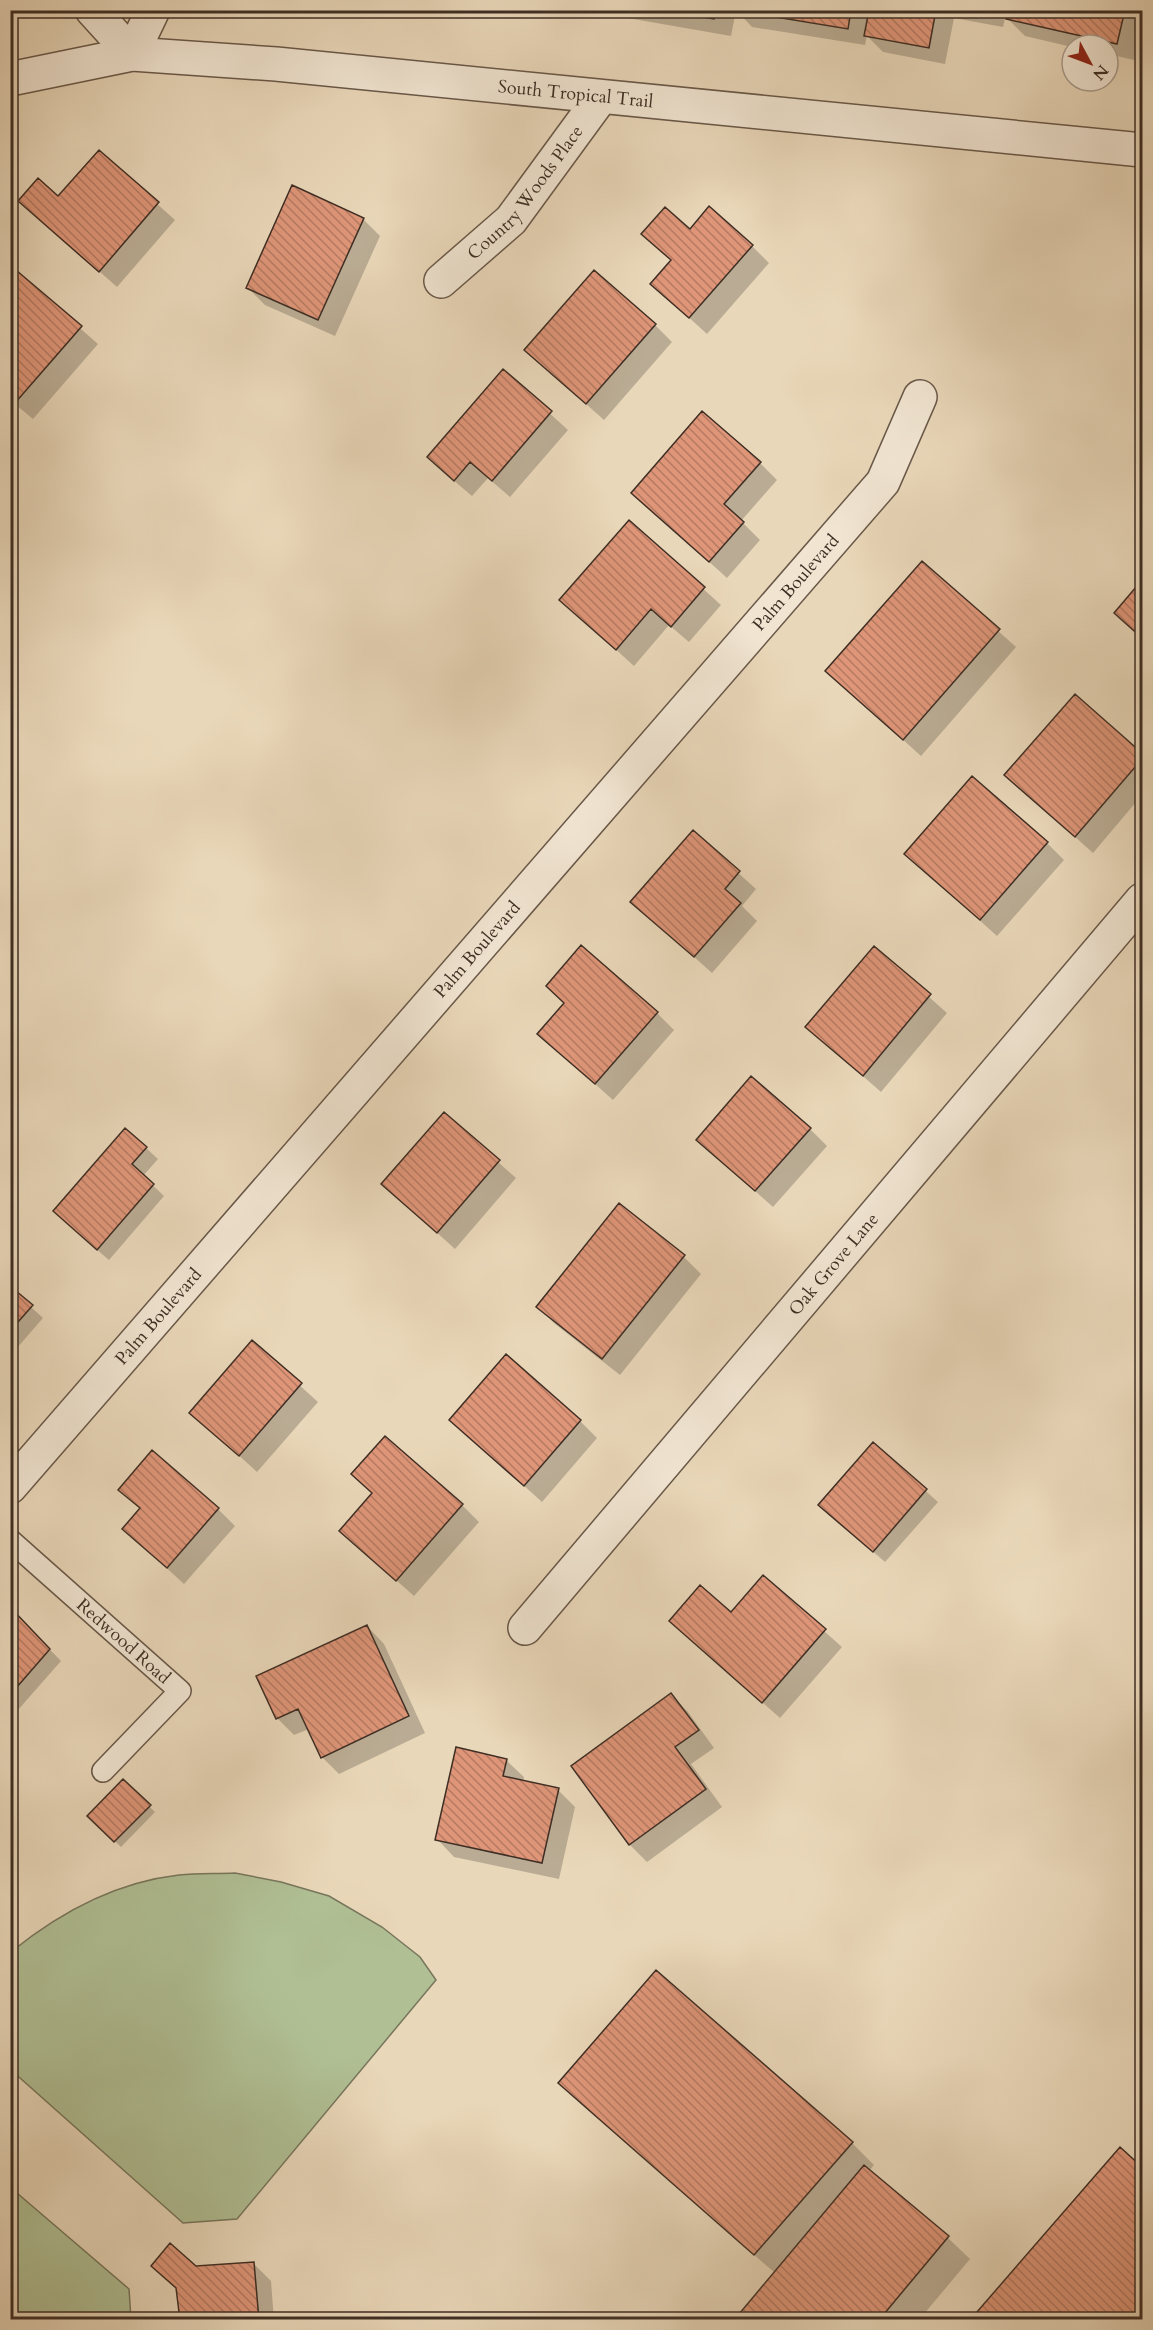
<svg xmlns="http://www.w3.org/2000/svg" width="1153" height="2330" viewBox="0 0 1153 2330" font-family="Cardo,serif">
	<defs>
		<pattern id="building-back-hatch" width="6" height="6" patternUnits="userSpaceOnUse" patternTransform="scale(1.5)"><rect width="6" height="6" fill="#de9578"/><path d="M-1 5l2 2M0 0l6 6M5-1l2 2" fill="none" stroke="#b57a62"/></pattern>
	</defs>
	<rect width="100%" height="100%" fill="#e9d7b9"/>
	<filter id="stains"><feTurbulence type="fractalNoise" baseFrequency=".00333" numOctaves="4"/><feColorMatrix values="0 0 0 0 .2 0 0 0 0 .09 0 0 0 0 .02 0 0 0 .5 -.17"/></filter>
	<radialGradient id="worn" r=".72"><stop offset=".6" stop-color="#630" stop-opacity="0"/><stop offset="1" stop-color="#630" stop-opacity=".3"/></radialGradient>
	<path fill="#b0bf94" stroke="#77765c" stroke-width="1.5" d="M235,1873L281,1882L329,1896L382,1927L420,1957L436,1980L237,2219L183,2223L11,2070V1952C59,1913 117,1882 179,1875C198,1873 216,1874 235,1873Z
		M10,2187L129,2289L131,2319H11Z"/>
	<path fill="#0003" d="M610,10H736L731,36L616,16Z
		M736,10H1007L1003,27L954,18L945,64L883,52L867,36L865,45L752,27Z
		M1010,10H1142V22L1134,60L1108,54V45L1072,47L1025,36L1008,19Z
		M99,152L175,220L117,287L20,201L59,198Z
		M363,219L380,236L335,336L265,305L248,288Z
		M690,231L752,246L769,263L707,334L652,284L672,261L643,234Z
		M10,267L98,344L33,419L10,400Z
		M655,325L672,342L604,420L526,350Z
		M503,371L568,430L510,497L488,478L472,496L446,474Z
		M760,463L777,480L741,521L760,540L727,578L633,493Z
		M629,522L721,605L689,642L669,625L634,666L561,600Z
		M922,563L1016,647L921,756L827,671Z
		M1142,583V638L1116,613Z
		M1075,696L1142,755V795L1093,853L1006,775Z
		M693,832L756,889L742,906L757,921L712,973L633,902Z
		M1047,843L1064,860L997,936L906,854Z
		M874,948L947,1013L881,1092L807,1027Z
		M657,1013L674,1030L613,1100L539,1034Z
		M444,1114L516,1178L455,1249L383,1184Z
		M810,1129L827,1146L773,1207L698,1140Z
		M146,1148L158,1159L143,1176L164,1196L109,1260L66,1223Z
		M684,1257L701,1274L620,1375L555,1324L538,1307Z
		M10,1288L43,1318L10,1356Z
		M252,1342L318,1402L257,1472L191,1412Z
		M451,1420L580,1421L597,1438L542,1502Z
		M873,1444L938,1502L885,1562L832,1516Z
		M120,1489L218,1509L235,1526L184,1584L124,1529L141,1510Z
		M462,1505L479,1522L414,1596L341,1531Z
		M763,1577L842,1647L780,1718L671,1621L731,1614Z
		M10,1609L61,1661L10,1719Z
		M367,1626L384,1644L425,1733L339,1774L322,1757L309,1729L294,1735L277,1718Z
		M671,1695L688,1712L714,1748L691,1764L722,1807L647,1862L630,1845L573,1766Z
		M506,1760L524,1777L523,1782L558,1790L575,1807L559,1879L454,1857L437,1839Z
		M123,1781L155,1812L121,1847L89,1816Z
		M656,1972L852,2143L874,2165L869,2171L948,2238L970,2259L919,2320H736L775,2273L582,2105L560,2083Z
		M1120,2149L1142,2169V2320H972Z
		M254,2264L271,2281L274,2320H181L178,2290L153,2266L196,2268Z"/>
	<path fill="url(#building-back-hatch)" stroke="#3e2e24" stroke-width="1.5" d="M662,10H716L714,19Z
		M734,10H851L848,29Z
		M869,10H936L929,48L864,36Z
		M1008,10H1125L1117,44L1006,19Z
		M99,150L159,202L99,272L18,201L38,178L58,196Z
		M292,185L364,218L318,320L246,288Z
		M709,206L753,245L689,318L650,284L671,260L641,234L665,207L690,229Z
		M10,265L82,326L15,403L10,399Z
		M594,270L656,324L586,404L524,350Z
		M503,369L552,411L492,481L470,462L454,481L427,457Z
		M702,411L761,462L724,504L744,522L709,562L631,493Z
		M629,520L705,587L671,627L651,609L616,650L559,600Z
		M922,561L1000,629L903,740L825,671Z
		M1142,580V638L1114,613Z
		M1075,694L1142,753V759L1075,837L1004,775Z
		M972,776L1048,842L980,920L904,854Z
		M693,830L740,871L725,889L741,903L694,957L630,902Z
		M581,945L658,1012L595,1084L537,1034L564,1003L546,986Z
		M874,946L931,994L863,1076L805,1027Z
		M751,1076L811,1128L755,1191L696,1140Z
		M444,1112L500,1160L437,1233L381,1184Z
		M125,1128L147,1147L132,1164L154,1184L97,1250L53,1211Z
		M619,1203L685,1255L602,1359L536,1307Z
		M10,1286L33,1305L10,1331Z
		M252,1340L302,1383L239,1456L189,1413Z
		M506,1354L581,1420L524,1486L449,1420Z
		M385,1436L463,1504L396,1581L339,1531L372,1493L351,1474Z
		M873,1442L927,1489L873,1552L818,1505Z
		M152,1450L219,1508L167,1568L122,1529L140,1508L118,1490Z
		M763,1575L826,1629L762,1703L669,1621L700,1585L731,1612Z
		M10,1607L50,1649L10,1695Z
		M367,1625L409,1716L321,1758L298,1709L276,1719L256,1676Z
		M671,1693L699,1730L675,1747L706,1789L629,1845L571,1766Z
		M456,1747L507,1759L503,1776L559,1788L542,1863L435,1840Z
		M123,1779L151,1805L114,1842L87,1816Z
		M656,1970L853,2142L754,2255L558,2083Z
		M1120,2147L1142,2167V2320H970Z
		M864,2165L949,2236L879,2320H734Z
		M170,2243L196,2266L254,2262L259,2320H180L176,2288L151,2266Z"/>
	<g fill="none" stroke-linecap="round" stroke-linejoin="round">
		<g stroke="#695849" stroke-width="24">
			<g id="service">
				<path id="s1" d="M10,1540L180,1691L103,1771"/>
			</g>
		</g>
		<g stroke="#695849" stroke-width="36">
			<g id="minor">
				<path d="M92,10L132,54L153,10"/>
				<path id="s2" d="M441,281L511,220L601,97"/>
				<path id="s3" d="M10,1487L883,482L920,397"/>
				<path id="s4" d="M525,1628L1142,900"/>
			</g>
		</g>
		<g stroke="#695849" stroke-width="36">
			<g id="tertiary">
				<path id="s5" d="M10,79L132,54L276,64L1142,150"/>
			</g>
		</g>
		<use href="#service" stroke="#f1e5d2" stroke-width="21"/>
		<use href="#minor" stroke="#f1e5d2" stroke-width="33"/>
		<use href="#tertiary" stroke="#f1e5d2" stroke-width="33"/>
	</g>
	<g text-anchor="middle" stroke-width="5" stroke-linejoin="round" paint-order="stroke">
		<g font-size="18" fill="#3e2e24" stroke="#f1e5d2">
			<text dy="6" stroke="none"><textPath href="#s5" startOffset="570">South Tropical Trail</textPath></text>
			<text dy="6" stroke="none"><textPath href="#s2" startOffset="123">Country Woods Place</textPath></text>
			<text dy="6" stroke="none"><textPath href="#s3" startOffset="1198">Palm Boulevard</textPath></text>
			<text dy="6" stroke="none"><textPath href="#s3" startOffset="712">Palm Boulevard</textPath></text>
			<text dy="6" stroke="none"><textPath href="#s4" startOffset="477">Oak Grove Lane</textPath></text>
			<text dy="6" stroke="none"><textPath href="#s3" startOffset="226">Palm Boulevard</textPath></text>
			<text dy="6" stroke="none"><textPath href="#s1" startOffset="152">Redwood Road</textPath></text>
		</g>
	</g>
	<rect width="1153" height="2330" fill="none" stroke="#e9d7b9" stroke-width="36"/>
	<rect x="12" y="12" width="1129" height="2306" fill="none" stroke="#3e2e24" stroke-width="3"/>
	<rect x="18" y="18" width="1117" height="2294" fill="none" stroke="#3e2e24" stroke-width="1.5"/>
	<g transform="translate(1090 63) rotate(131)"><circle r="28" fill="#f1e5d2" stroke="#a99c8c" stroke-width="1.5"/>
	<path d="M0-4.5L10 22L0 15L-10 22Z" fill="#8f2418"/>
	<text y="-9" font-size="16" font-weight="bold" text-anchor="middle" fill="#3e2e24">N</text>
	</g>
	<rect width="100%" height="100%" filter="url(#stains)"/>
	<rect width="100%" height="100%" fill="url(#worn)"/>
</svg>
